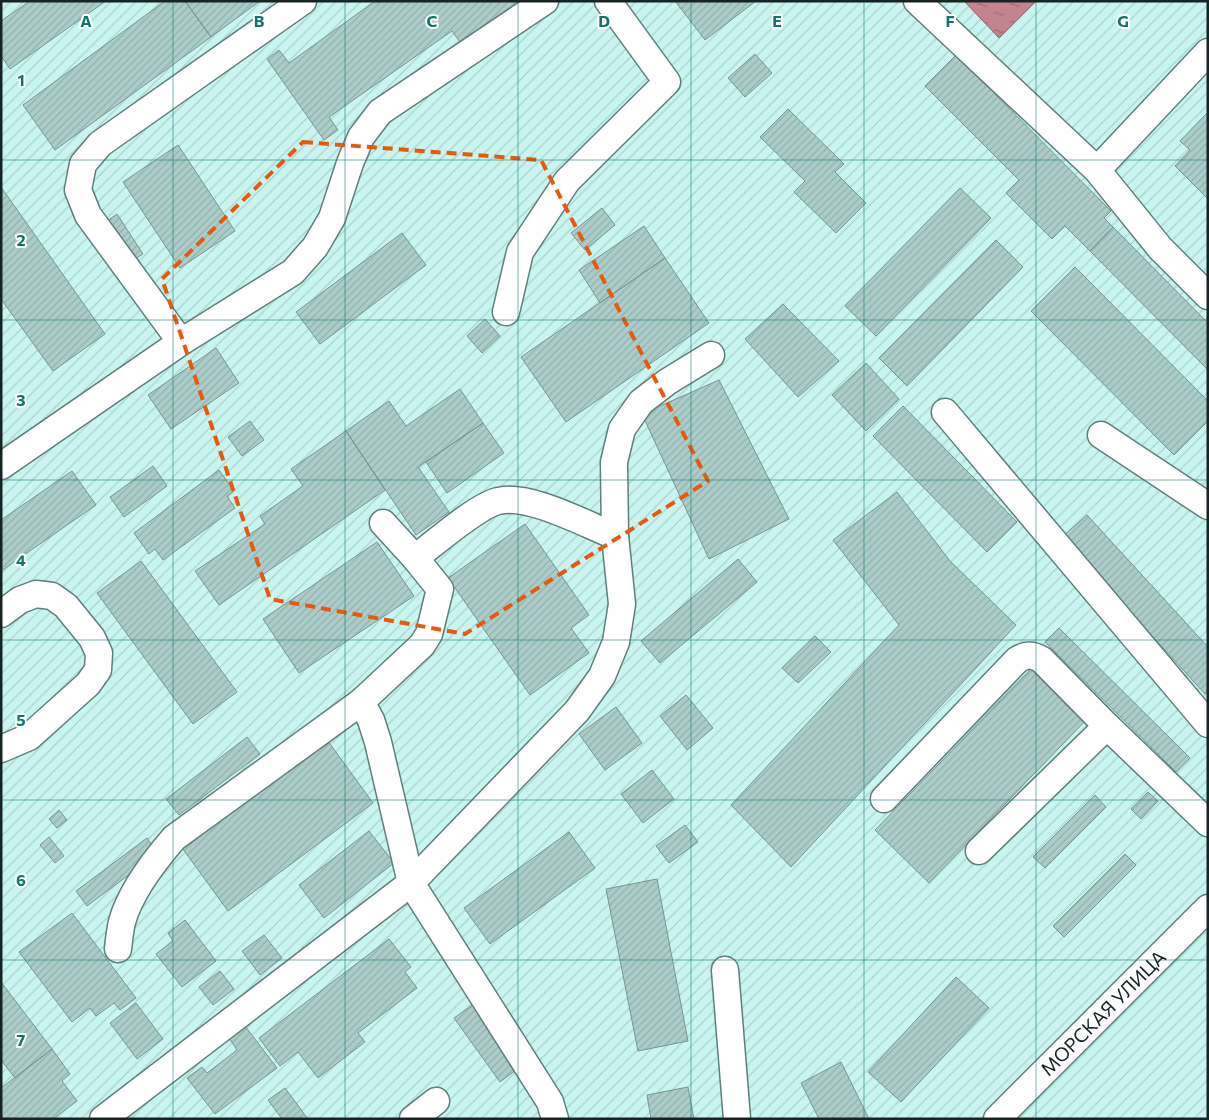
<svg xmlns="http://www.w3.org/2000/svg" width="1209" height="1120" viewBox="0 0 1209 1120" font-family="Commissioner,sans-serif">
	<defs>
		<pattern id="industrial-furrows" width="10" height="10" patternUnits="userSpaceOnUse" patternTransform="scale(1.25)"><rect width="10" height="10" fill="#c8f5f0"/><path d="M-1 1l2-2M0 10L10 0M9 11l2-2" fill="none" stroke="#abd2ce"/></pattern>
		<pattern id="water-ripples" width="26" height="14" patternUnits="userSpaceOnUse" patternTransform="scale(1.25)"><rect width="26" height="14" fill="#c4838e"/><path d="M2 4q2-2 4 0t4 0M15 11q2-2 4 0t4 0" fill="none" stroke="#9e6b74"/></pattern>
		<pattern id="building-hatch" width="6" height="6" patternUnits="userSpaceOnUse" patternTransform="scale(1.25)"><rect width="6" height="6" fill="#abcdc9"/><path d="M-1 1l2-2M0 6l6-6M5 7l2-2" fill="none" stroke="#92b0ac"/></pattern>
	</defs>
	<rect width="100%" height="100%" fill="#dbfefb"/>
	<path fill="url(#industrial-furrows)" d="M1,1H1208V1119H1Z"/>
	<path fill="url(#water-ripples)" stroke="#90666e" d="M964,1H1036L999,38Z"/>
	<path fill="url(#building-hatch)" stroke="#769693" d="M30,1H106L10,69L1,56V21Z
		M165,1H185L211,37L55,150L23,105Z
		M185,1H260L211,37Z
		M375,1H533L465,49L452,31L329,117L338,130L324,140L267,59L279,50L289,63Z
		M675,1H756L705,40Z
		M755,54L772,73L745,97L728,78Z
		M956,55L1111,211L1104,218L1113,227L1090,251L1065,226L1052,239L1006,193L1019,180L925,86Z
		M788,109L844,164L835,172L866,203L836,233L794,192L805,181L760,137Z
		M1208,112V199L1175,166L1190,150L1180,141Z
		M178,145L235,231L180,268L123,182Z
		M1,187L105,334L53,371L1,299Z
		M960,188L991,218L876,336L845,306Z
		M602,208L615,225L585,250L571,233Z
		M117,214L143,254L130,262L104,223Z
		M644,226L665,258L600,303L579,270Z
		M1113,227L1208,323V370L1090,251Z
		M402,233L426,265L320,344L296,312Z
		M996,240L1023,267L907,386L879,358Z
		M665,258L709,323L566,422L521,357Z
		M1075,267L1208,401V421L1174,455L1031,311Z
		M783,304L839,361L798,397L745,339Z
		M485,319L500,336L482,353L467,336Z
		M216,348L239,383L171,429L148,395Z
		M866,363L899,399L866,431L832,395Z
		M719,380L789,519L709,559L642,414Z
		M460,389L483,423L418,467L449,512L416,535L346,431L389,401L406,426Z
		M903,406L1017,522L987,552L873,436Z
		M250,421L264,440L242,456L228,437Z
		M483,423L504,453L447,493L426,462Z
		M346,431L385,490L219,605L195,571L265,524L260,516L303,486L291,469Z
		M153,466L167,486L124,517L110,497Z
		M219,470L234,491L227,496L235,508L163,560L155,549L149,554L134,533Z
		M72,471L96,505L1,571V520Z
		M897,492L950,561L1016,625L791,867L731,805L899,625L833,540Z
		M1087,515L1208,647V692L1205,694L1062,537Z
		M525,524L589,615L571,628L589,653L530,695L448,578Z
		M377,542L414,596L299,673L263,619Z
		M738,559L757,582L660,663L641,641Z
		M141,561L237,692L193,724L97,593Z
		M1059,628L1190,758L1176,772L1045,642Z
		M815,636L831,652L798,683L782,668Z
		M1033,667L1087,719L929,883L875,830Z
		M686,695L713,728L687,750L660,716Z
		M616,707L642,743L605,770L579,734Z
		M247,737L260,754L179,815L166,799Z
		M325,737L373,803L228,911L180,845Z
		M652,770L674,799L643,823L621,794Z
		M1148,792L1158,801L1141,819L1131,809Z
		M1095,795L1106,807L1045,868L1033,857Z
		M59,810L67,820L57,828L49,819Z
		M685,825L698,842L669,863L656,846Z
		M369,831L394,863L324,918L299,885Z
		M569,832L595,868L490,944L464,908Z
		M49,837L64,856L55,863L40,845Z
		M147,838L158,853L87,906L76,891Z
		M1125,854L1136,865L1064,937L1053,926Z
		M657,879L688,1041L638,1051L606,889Z
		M72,913L136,998L120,1010L114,1003L96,1016L90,1008L72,1022L19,952Z
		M185,920L216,961L182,987L156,954L173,941L168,933Z
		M264,935L282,958L260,975L242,951Z
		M389,939L411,967L405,972L417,988L358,1033L365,1042L318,1078L298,1052L280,1066L259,1038Z
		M220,971L234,989L213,1005L199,987Z
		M956,977L989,1008L901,1102L868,1072Z
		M1,982L52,1049L15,1078L1,1060Z
		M136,1003L163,1039L137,1059L110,1023Z
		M474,1004L520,1067L500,1082L454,1018Z
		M245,1026L277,1068L215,1114L187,1078L202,1067L207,1073L237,1050L229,1038Z
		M52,1049L70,1074L62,1081L77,1101L53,1119H4L1,1115V1088Z
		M841,1062L869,1119H819L801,1083Z
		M688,1087L694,1119H651L647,1095Z
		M285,1088L308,1119H282L268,1100Z"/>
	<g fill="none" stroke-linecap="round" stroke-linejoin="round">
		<g stroke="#5f7f7c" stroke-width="29">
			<g id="minor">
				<path d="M917,1L1097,170"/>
				<path d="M1208,52L1097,170L1160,248L1208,296"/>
				<path d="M506,312L520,252L567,181L667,82L608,1"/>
				<path d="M181,342L88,215L78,190L83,164L100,144L303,1"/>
				<path d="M945,412L1208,724"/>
				<path d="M1101,435L1208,506"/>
				<path d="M1,466L181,342L293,272L315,247L332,218L350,163L361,137L380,112L545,1"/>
				<path d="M383,523L415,558L440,589L429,634L422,645L361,702L371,720L378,742L411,883L550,1102L555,1119"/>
				<path d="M415,558C435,543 477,506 498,501C528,493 585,524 615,536"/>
				<path d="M1,614L20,600L36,594L52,596L66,606L92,638L99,653L98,670L88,684L29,737L1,749"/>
				<path d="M884,799L1017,660C1027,654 1032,654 1042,660L1107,726L1208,823"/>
				<path d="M979,851L1107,726"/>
				<path d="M118,949C119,940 120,930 122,922C130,892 155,860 174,838L361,702"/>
				<path d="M725,970L737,1119"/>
				<path d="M103,1119L411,883L577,711L602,676L616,642L622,604L615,536L614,462L622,429L641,402L667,382L711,355"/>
				<path d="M413,1119L436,1101"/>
				<path id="s1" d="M997,1119L1208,908"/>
			</g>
		</g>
		<use href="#minor" stroke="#fff" stroke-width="26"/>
	</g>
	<path fill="none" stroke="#e8590c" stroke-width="4" stroke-dasharray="10 6" stroke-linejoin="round" d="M303,142L541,160L708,481L465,634L270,599L162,279Z"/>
	<path fill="none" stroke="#0f766e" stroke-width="1" stroke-opacity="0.55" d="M173,1V1119M345,1V1119M518,1V1119M691,1V1119M864,1V1119M1036,1V1119M1,160H1208M1,320H1208M1,480H1208M1,640H1208M1,800H1208M1,960H1208"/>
	<g text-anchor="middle" stroke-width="4" stroke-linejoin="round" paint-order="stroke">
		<g font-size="19" fill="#172423" stroke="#fff">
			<text dy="7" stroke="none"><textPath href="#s1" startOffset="150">МОРСКАЯ УЛИЦА</textPath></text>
		</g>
	</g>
	<g font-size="16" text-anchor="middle" font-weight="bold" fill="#0f766e" stroke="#fff" stroke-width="4" stroke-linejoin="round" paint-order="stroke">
		<text x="86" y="27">A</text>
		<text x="259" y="27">B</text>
		<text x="432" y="27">C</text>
		<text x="604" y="27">D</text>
		<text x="777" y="27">E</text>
		<text x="950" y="27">F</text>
		<text x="1123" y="27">G</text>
		<text x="21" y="86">1</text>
		<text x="21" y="246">2</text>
		<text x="21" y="406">3</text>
		<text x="21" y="566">4</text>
		<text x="21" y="726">5</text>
		<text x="21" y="886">6</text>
		<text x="21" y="1046">7</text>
	</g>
	<rect width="1209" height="1120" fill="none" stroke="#172423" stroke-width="5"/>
</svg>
